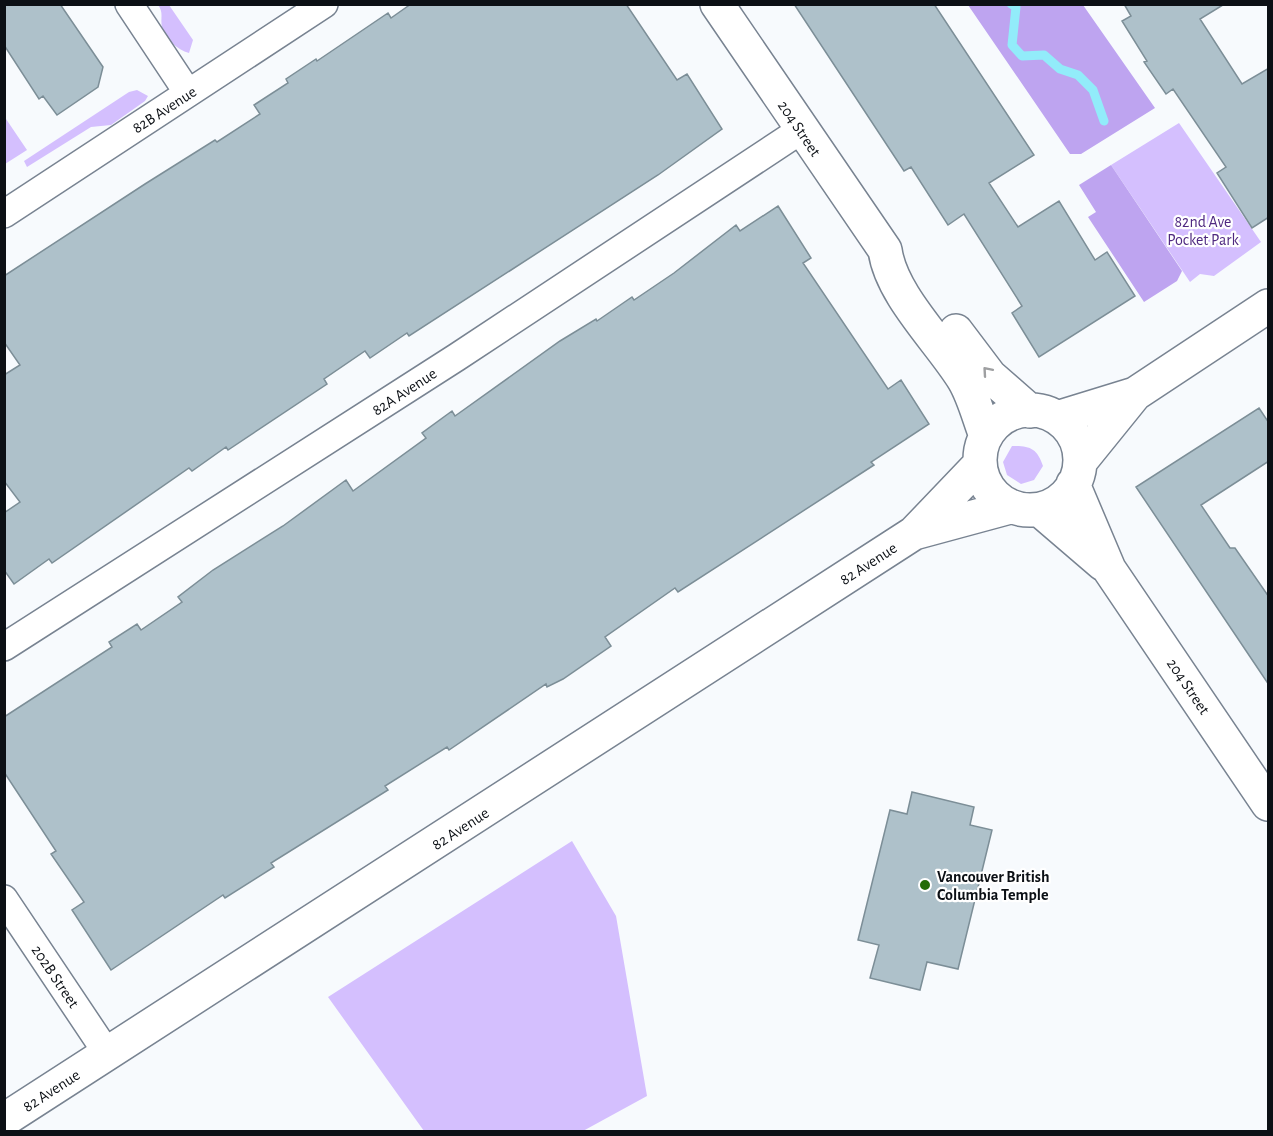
<svg xmlns="http://www.w3.org/2000/svg" width="1273" height="1136" viewBox="0 0 1273 1136" font-family="'Alegreya Sans',sans-serif">
	<rect width="100%" height="100%" fill="#f7fafd"/>
	<path fill="#d4bffe" d="M158,5H169L193,40L189,53C177,50 166,39 162,27C160,18 164,13 158,5Z
		M137,90L148,96L145,101L111,125L91,127L27,167L24,161L129,92Z
		M4,116L27,150L5,164H4Z
		M1179,123L1261,242L1214,276L1200,274L1190,282L1111,165Z
		M1012,446C1030,446 1037,448 1043,466L1034,480L1021,484L1007,475L1003,462Z
		M572,841L616,916L647,1096L583,1131H424L328,997Z"/>
	<path fill="#bea4f0" d="M968,5H1083L1155,108L1081,154H1070Z
		M1111,165L1182,271L1177,281L1144,302L1088,217L1096,212L1079,185Z"/>
	<g fill="none" stroke-linecap="round" stroke-linejoin="round">
		<path stroke="#92ecfa" stroke-width="9" d="M1011,4L1016,7L1012,45L1022,56L1044,55L1060,69L1078,75L1093,90L1104,121"/>
	</g>
	<path fill="#aec1ca" stroke="#7c8e97" stroke-width="1.5" d="M4,4H60L103,67L98,87L57,115L43,96L39,99L4,45Z
		M411,4H626L677,80L687,74L722,129L658,175L409,336L407,333L370,358L365,351L324,379L327,384L228,450L226,447L192,471L189,468L52,563L49,559L14,584L4,570V513L20,502L4,481V375L20,365L4,342V276L145,184L215,140L217,142L260,114L254,105L288,83L286,79L316,59L317,61L388,13L391,18Z
		M794,4H934L1034,155L989,183L1018,227L1059,201L1095,260L1107,252L1135,296L1039,357L1012,313L1022,306L964,214L948,225L911,167L904,171Z
		M1124,4L1223,5L1200,19L1242,84L1269,68V217L1252,228L1217,173L1226,167L1173,89L1166,94L1144,62L1147,61L1122,21L1131,16Z
		M778,206L811,258L803,263L888,389L901,380L929,424L871,462L874,465L678,592L675,588L605,637L611,646L563,679L547,687L546,684L449,750L447,747L385,786L388,790L271,863L274,867L225,898L223,895L111,970L72,910L84,902L51,854L56,851L4,772V717L112,647L109,642L137,624L141,630L182,602L178,597L213,570L283,526L346,480L353,491L426,438L422,433L452,411L455,416L560,341L596,319L597,321L632,297L634,300L674,273L736,225L740,231Z
		M1259,408L1269,423V461L1201,505L1230,548H1235L1269,597V685L1136,487Z
		M912,792L974,807L970,825L992,830L958,969L927,962L920,990L870,978L879,945L858,940L890,810L907,814Z"/>
	<g fill="none" stroke-linecap="round" stroke-linejoin="round">
		<g stroke="#788391" stroke-width="30">
			<path id="street" d="M129,4L188,93
				M4,214L324,4
				M4,647L457,357L801,130
				M4,899L107,1053"/>
		</g>
		<g stroke="#788391" stroke-width="36">
			<path id="secondary" d="M717,4L885,250C891,295 940,341 964,380C974,397 979,418 986,436
				M956,331L990,376L1030,411
				M980 460a50 50 0 1 1 100 0a50 50 0 1 1-100 0Z
				M1057,418L1135,394
				M1080,462L1135,394L1268,306
				M1073,484L1109,569L1268,804
				M1040,510L1103,564
				M914,533L1010,507
				M4,1120L914,533L980,464"/>
		</g>
		<use href="#street" stroke="#fff" stroke-width="27"/>
		<use href="#secondary" stroke="#fff" stroke-width="33"/>
	</g>
	<defs><path id="oneway-chevron" d="M-2-3.5L2.5 0L-2 3.5" fill="none" stroke-width="1.6" stroke-linecap="round" stroke-linejoin="round" transform="scale(1.5)"/></defs>
	<use stroke="#9e9fa1" href="#oneway-chevron" transform="translate(987 371) rotate(-131)"/>
	<circle fill="#246c07" stroke="#fff" stroke-width="2" cx="925" cy="885" r="6"/>
	<g text-anchor="middle" stroke-width="4.5" stroke-linejoin="round" paint-order="stroke">
		<g font-size="16" fill="#0c1015" stroke="#fff">
			<text transform="translate(164 109) rotate(-33)" y="6">82B Avenue</text>
			<text transform="translate(800 128) rotate(56)" y="6">204 Street</text>
			<text transform="translate(404 391) rotate(-33)" y="6">82A Avenue</text>
			<text transform="translate(868 563) rotate(-33)" y="6">82 Avenue</text>
			<text transform="translate(1189 686) rotate(56)" y="6">204 Street</text>
			<text transform="translate(460 828) rotate(-33)" y="6">82 Avenue</text>
			<text transform="translate(56 976) rotate(56)" y="6">202B Street</text>
			<text transform="translate(51 1090) rotate(-33)" y="6">82 Avenue</text>
		</g>
		<g font-size="16" fill="#4f2980" stroke="#fff">
			<text x="1203" y="227">82nd Ave<tspan x="1203" dy="18">Pocket Park</tspan></text>
		</g>
		<g font-size="16" font-weight="bold" fill="#0c1015" stroke="#fff" text-anchor="start">
			<text x="937" y="882">Vancouver British<tspan x="937" dy="18">Columbia Temple</tspan></text>
		</g>
	</g>
	<rect width="1273" height="1136" fill="none" stroke="#0c1015" stroke-width="12"/>
</svg>
